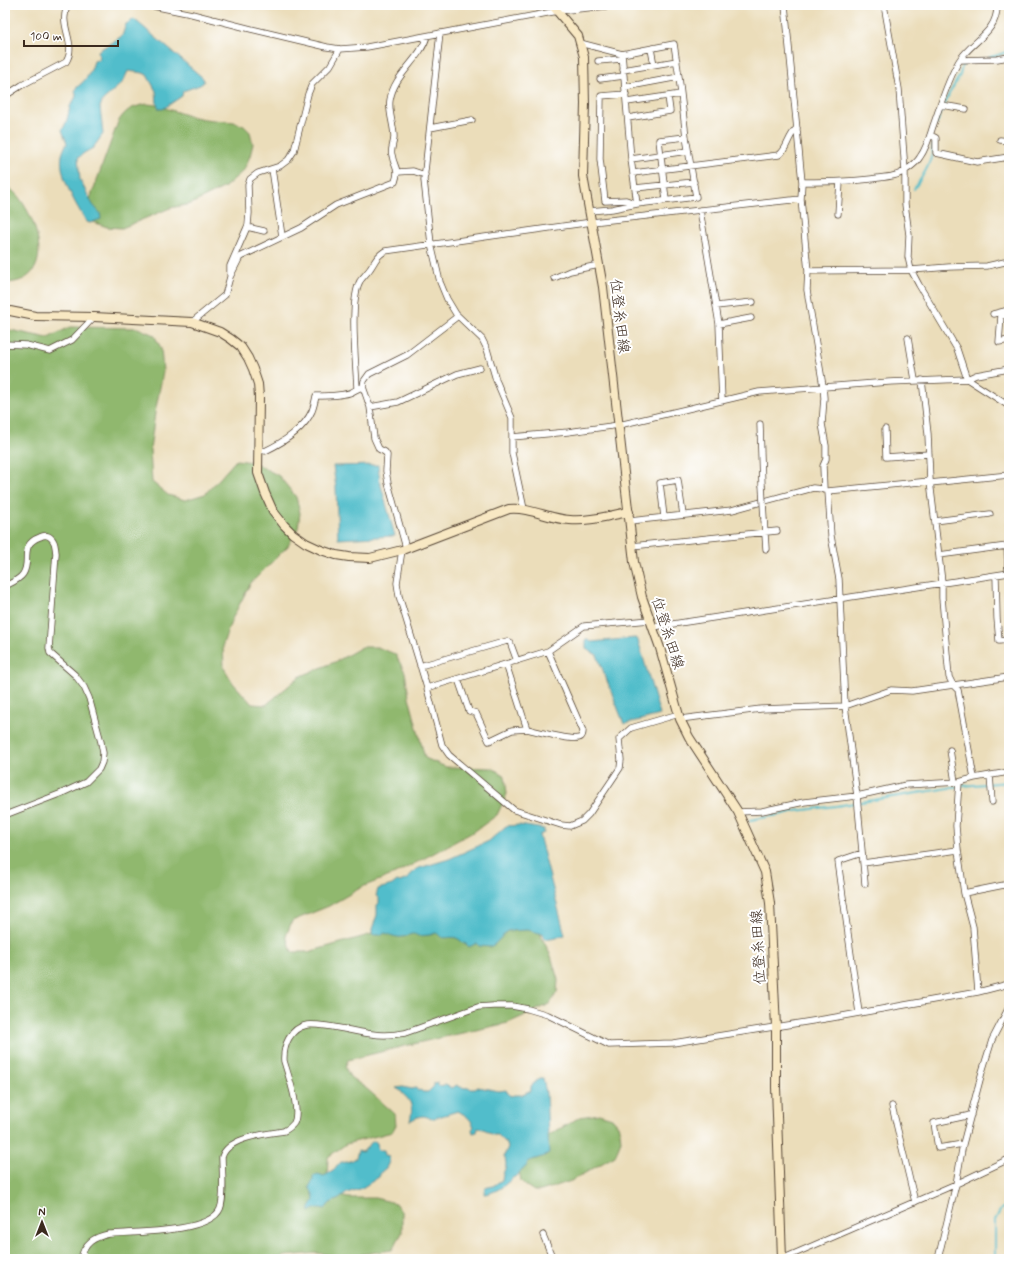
<svg xmlns="http://www.w3.org/2000/svg" width="1014" height="1264" viewBox="0 0 1014 1264" font-family="Mynerve,'Klee One',sans-serif">
	<rect width="100%" height="100%" fill="#fff"/>
	<filter id="ink" filterUnits="userSpaceOnUse"><feTurbulence type="fractalNoise" baseFrequency=".025" numOctaves="2"/><feDisplacementMap in="SourceGraphic" scale="8" xChannelSelector="R" yChannelSelector="G"/><feConvolveMatrix kernelMatrix="1 2 1 2 8 2 1 2 1" color-interpolation-filters="sRGB"/></filter>
	<filter id="wash" filterUnits="userSpaceOnUse"><feTurbulence type="fractalNoise" baseFrequency=".012" numOctaves="4" result="noise"/><feDisplacementMap in="SourceGraphic" scale="16" xChannelSelector="R" yChannelSelector="G"/><feGaussianBlur stdDeviation="0.9" result="paint"/><feColorMatrix in="noise" values="0 0 0 0 0 0 0 0 0 0 0 0 0 0 0 0 0 1.4 0 .05"/><feComposite in="paint" operator="in"/></filter>
	<g filter="url(#wash)">
		<rect width="100%" height="100%" fill="#ebddba"/>
		<path fill="#90b86e" stroke="#667146" d="M147,104L156,105L189,116L204,119L234,122L244,126L250,132L253,144L250,156L244,170L225,187L191,204L170,208L122,228L107,227L90,221L86,210L118,122C126,109 132,107 147,104Z
			M5,186C9,189 14,191 17,195C39,221 57,282 5,283Z
			M70,327L138,328L154,335L161,348L163,372L155,413L150,450L152,482L168,495L185,500L205,494L221,477L236,460L253,462L279,476L296,497L300,513L298,528L288,546L250,584L232,619L223,644L224,668L233,683L252,704L266,705L299,677L337,661L362,647H377L395,654L405,672L409,697L425,758L446,767L492,768L505,776L507,794L497,815L475,831L395,874L362,887L329,906L292,921L286,936L292,952H308L369,935L411,924L538,930L551,956L558,980L557,992L550,1004L508,1023L417,1043L348,1060L345,1067L350,1077L367,1089L395,1114L396,1125L392,1132L346,1144L328,1157L327,1180L333,1195L349,1198H375L395,1203L402,1213V1233L392,1250L343,1257L317,1253L285,1256L280,1259H5V329L48,338Z
			M599,1114L612,1118L618,1125L620,1131L621,1141L615,1156L571,1181L541,1191H534L525,1185L521,1181L519,1170L532,1145L580,1117Z"/>
		<path fill="#51bdcb" stroke="#467474" d="M134,19L203,78L204,82L200,85L183,91L182,96L163,109H159L157,104L156,91L147,75L143,73L128,71L123,82L103,100L100,107L103,134L93,148L84,153L78,158L80,180L93,205L100,213L101,219L90,223L87,222C76,206 58,174 62,155C63,151 65,146 67,143L62,130C67,123 68,115 70,107C71,103 76,99 76,95C76,93 75,91 75,89C86,80 90,75 94,61L100,59L98,51L122,36L126,24Z
			M378,465L380,482L395,536L338,539L336,488L333,466Z
			M635,638L638,640L660,715L624,724L597,655L586,649V640H589L591,642Z
			M519,825L544,829V833L539,835L565,935C557,937 553,940 545,939L543,934L528,930L507,931L495,944L490,947L479,946L477,943L469,947L466,944L463,943C454,933 448,940 441,937C441,937 437,933 436,933L430,935L418,936C411,931 409,937 402,937C397,938 390,935 385,933L382,935H372V929L377,915V905L379,903V898L376,896L378,889L392,885L397,881L400,882L407,879L416,869L449,859L489,841L506,826Z
			M540,1078H543L546,1093L549,1154C542,1158 535,1158 528,1162L526,1167L522,1169L517,1176C512,1177 511,1180 507,1183C502,1188 491,1194 484,1194C484,1186 487,1188 493,1186C496,1184 499,1182 502,1180C503,1169 509,1167 504,1156L508,1147L506,1143L498,1135H493L484,1129L478,1128L477,1132L473,1133L472,1129L474,1127C470,1117 466,1116 458,1111C449,1114 440,1116 431,1119C424,1114 418,1116 410,1121C412,1113 413,1104 407,1098C404,1095 403,1095 401,1091L396,1088L403,1087L412,1089L416,1088L418,1091L420,1090L423,1092H428L434,1086V1083L438,1082V1086L445,1085L452,1088L457,1085L460,1087L467,1088L469,1087L471,1089H475L478,1087L499,1091L506,1090L510,1096C515,1094 520,1096 526,1094V1092H530L531,1089V1086Z
			M375,1141L377,1143L378,1150H384L385,1155L389,1156V1162L386,1168L381,1172L379,1177L362,1188L347,1193L339,1199L330,1203L325,1209C319,1207 315,1208 310,1212C309,1206 313,1204 314,1199C314,1195 311,1190 309,1187L313,1180V1176L318,1174L324,1176L333,1171L341,1162C347,1163 351,1161 356,1158L358,1151L362,1152C367,1149 369,1142 375,1141Z"/>
		<g fill="none" stroke-linecap="round" stroke-linejoin="round">
			<path stroke="#51bdcb" stroke-width="2" d="M990,57L998,55L1009,51
				M936,125L949,94L960,75L962,66L964,62
				M914,189C923,176 933,161 933,145
				M750,820L779,815L796,811L836,806L961,786L1009,782
				M995,1259V1220L1001,1209L1009,1204"/>
		</g>
	</g>
	<g filter="url(#ink)">
		<g fill="none" stroke-linecap="round" stroke-linejoin="round">
			<g stroke="#554535" stroke-width="7">
				<path id="street" d="M148,5L192,14L251,29L327,47L340,49L367,47L558,11L617,5
					M785,5L802,182L801,199L808,271L807,290L823,386L824,398L822,424L826,446V459L823,466L824,490
					M884,5L899,89L905,171V204L909,235L908,257L911,270L919,285L957,349L967,379L1009,406
					M440,33L424,180L431,244L440,282L447,299L456,314L482,339L487,349L496,380L512,418V453L524,509
					M580,43L622,54L631,159L637,204L612,209L590,211
					M651,49L654,65
					M622,54L674,44L679,77L686,137L696,197L637,204L626,200L605,201L600,159L601,96L626,94
					M960,60L997,59L1009,57
					M598,61L622,59
					M623,70L677,61
					M600,79L624,76
					M625,87L679,77
					M5,96L22,85L66,62C78,43 57,25 68,5
					M627,102L681,94
					M941,105L966,109
					M628,118L670,111L668,96
					M430,128L472,120
					M930,135L936,138V153L977,162L1009,157
					M1000,140L1009,141
					M631,159L688,151
					M272,169L282,236
					M398,172L413,171L425,175
					M633,173L779,155C788,149 787,137 797,128
					M802,182C827,182 852,182 878,178C884,177 890,177 896,175C903,173 916,164 920,157C926,149 930,136 933,126C941,104 947,81 959,61C971,41 998,33 997,5
					M635,188L694,182
					M666,200L659,140L686,137
					M700,210L719,324
					M838,214L840,182
					M247,227L264,231
					M808,271L911,270L949,267L987,266L1009,261
					M230,275V266L248,225L249,213L248,185L250,179L258,173L280,166L288,160L294,151L308,94L312,84L330,66L340,49
					M554,278L570,271L599,265
					M716,306L753,302
					M993,314L1009,310
					M1009,314L1001,316L999,342L1009,340
					M192,322L225,295L230,277L240,257L301,228L336,205L395,182C400,168 394,168 392,155C390,150 394,143 394,137C394,125 388,112 390,100C394,74 421,59 427,36
					M908,338L915,380
					M5,344L26,345L50,351L72,340L94,317
					M922,380L928,434L930,481L942,582V598L949,677L953,685L958,690L974,778
					M363,387L364,381L369,374L407,355L458,316
					M357,388C356,363 349,301 360,281C363,277 367,273 370,269C376,260 376,257 385,251L592,222L801,199
					M722,401L719,324L751,318
					M370,407L398,402L457,374L480,368
					M760,424L762,485
					M885,429L886,457L929,454
					M512,437L568,432L619,425L759,392L889,382L967,379L976,375L1009,369
					M258,449L265,451C282,443 304,429 312,411C314,406 315,401 316,396C326,396 343,396 352,392C356,390 358,388 363,387L370,407L374,438L379,449L385,452L387,455L386,471L388,483L406,548
					M930,483L1009,475
					M828,491L831,536L839,579L845,706L857,796L865,884
					M664,517L660,483L678,480L683,515
					M764,519L766,549
					M630,521L732,510L813,488L822,489L828,491L930,481
					M935,521L990,514
					M632,546L777,531
					M402,550L397,583L399,596L427,688L548,651L584,626L650,620
					M939,555L1007,546L1008,573
					M996,575L997,618L999,641L1009,640
					M5,586C11,583 19,580 23,574C32,561 18,545 40,537C44,535 48,535 51,538C56,542 55,548 56,553L49,648L50,653L75,675L84,687L89,698L101,742L103,753L102,762L99,769L86,782L62,793L5,815
					M653,627L1009,573
					M506,664L527,729C536,731 575,742 581,737C583,735 583,733 583,731L548,651
					M420,666L507,641L510,642L517,661
					M458,679L469,711L476,713L489,741L512,730L527,729
					M427,688L442,745L449,755L514,810L561,825L570,826L582,821L589,814L620,768L621,760L619,739L631,728L679,714
					M680,719L761,709L845,706L891,690L912,691L1009,677
					M950,750L955,782
					M990,775L992,802
					M738,812L762,811L804,802L857,796L906,785L959,782L974,778L1009,772
					M958,850L964,893L973,927L978,992
					M863,863L958,850L956,826L959,782
					M964,893L1009,884
					M859,1013L838,861L862,853
					M892,1106L915,1202
					M963,1144L938,1148L934,1123L971,1115
					M543,1235L553,1259
					M81,1259C84,1243 94,1237 109,1234C132,1232 210,1233 220,1209C225,1198 222,1170 222,1157C228,1137 266,1134 284,1131C288,1129 291,1127 294,1123C301,1110 288,1075 284,1061C283,1046 290,1028 307,1025C324,1023 354,1032 372,1034C383,1036 394,1035 405,1033L478,1007L493,1006H512L528,1009L548,1015L609,1045L673,1043L831,1018L978,992L1009,984
					M782,1259L956,1184L1009,1159
					M938,1259L956,1184L963,1144L982,1072L992,1040L1009,1007"/>
			</g>
			<g stroke="#554535" stroke-width="10">
				<path id="secondary" d="M552,5L578,36L584,57L585,104L583,176L603,287L634,562L642,597L660,648L680,719L689,737L738,812L765,872L770,903L776,1027V1087L782,1259
					M5,310L35,316L94,317L192,322L220,332L231,339L241,347L248,358L253,369L258,384L259,397L258,473L265,493L273,511L284,525L293,534L306,543L321,550L336,555L349,557L370,558L402,550L509,509C530,507 549,519 570,520C589,522 610,515 629,512"/>
			</g>
			<use href="#street" stroke="#fff" stroke-width="5.5"/>
			<use href="#secondary" stroke="#f8e8c3" stroke-width="8"/>
			<g stroke="#554535" stroke-width="7" stroke-linecap="butt">
				<path id="street-bridge" d="M762,485L764,519"/>
			</g>
			<use href="#street-bridge" stroke="#fff" stroke-width="5.5"/>
		</g>
	</g>
	<g text-anchor="middle" stroke-width="4" stroke-linejoin="round" paint-order="stroke">
		<g font-size="15" fill="#3b2a1e" stroke="#fff">
			<text transform="translate(620 316) rotate(83)" y="5">位登糸田線</text>
			<text transform="translate(668 633) rotate(72)" y="5">位登糸田線</text>
			<text transform="translate(758 947) rotate(-93)" y="5">位登糸田線</text>
		</g>
	</g>
	<rect width="1014" height="1264" fill="none" stroke="#fff" stroke-width="20"/>
	<g transform="translate(42 1222)" stroke="#ffffff" stroke-width="3" paint-order="stroke">
	<path d="M0-3L7 15L0 10L-7 15Z" fill="#3b2a1e"/>
	<text y="-6" font-size="11" font-weight="bold" text-anchor="middle" fill="#3b2a1e">N</text>
	</g>
	<path d="M24 40v6h94v-6" fill="none" stroke="#3b2a1e" stroke-width="2"/>
	<text x="30" y="40" font-size="12" fill="#3b2a1e" stroke="#ffffff" stroke-width="3" paint-order="stroke">100 m</text>
</svg>
